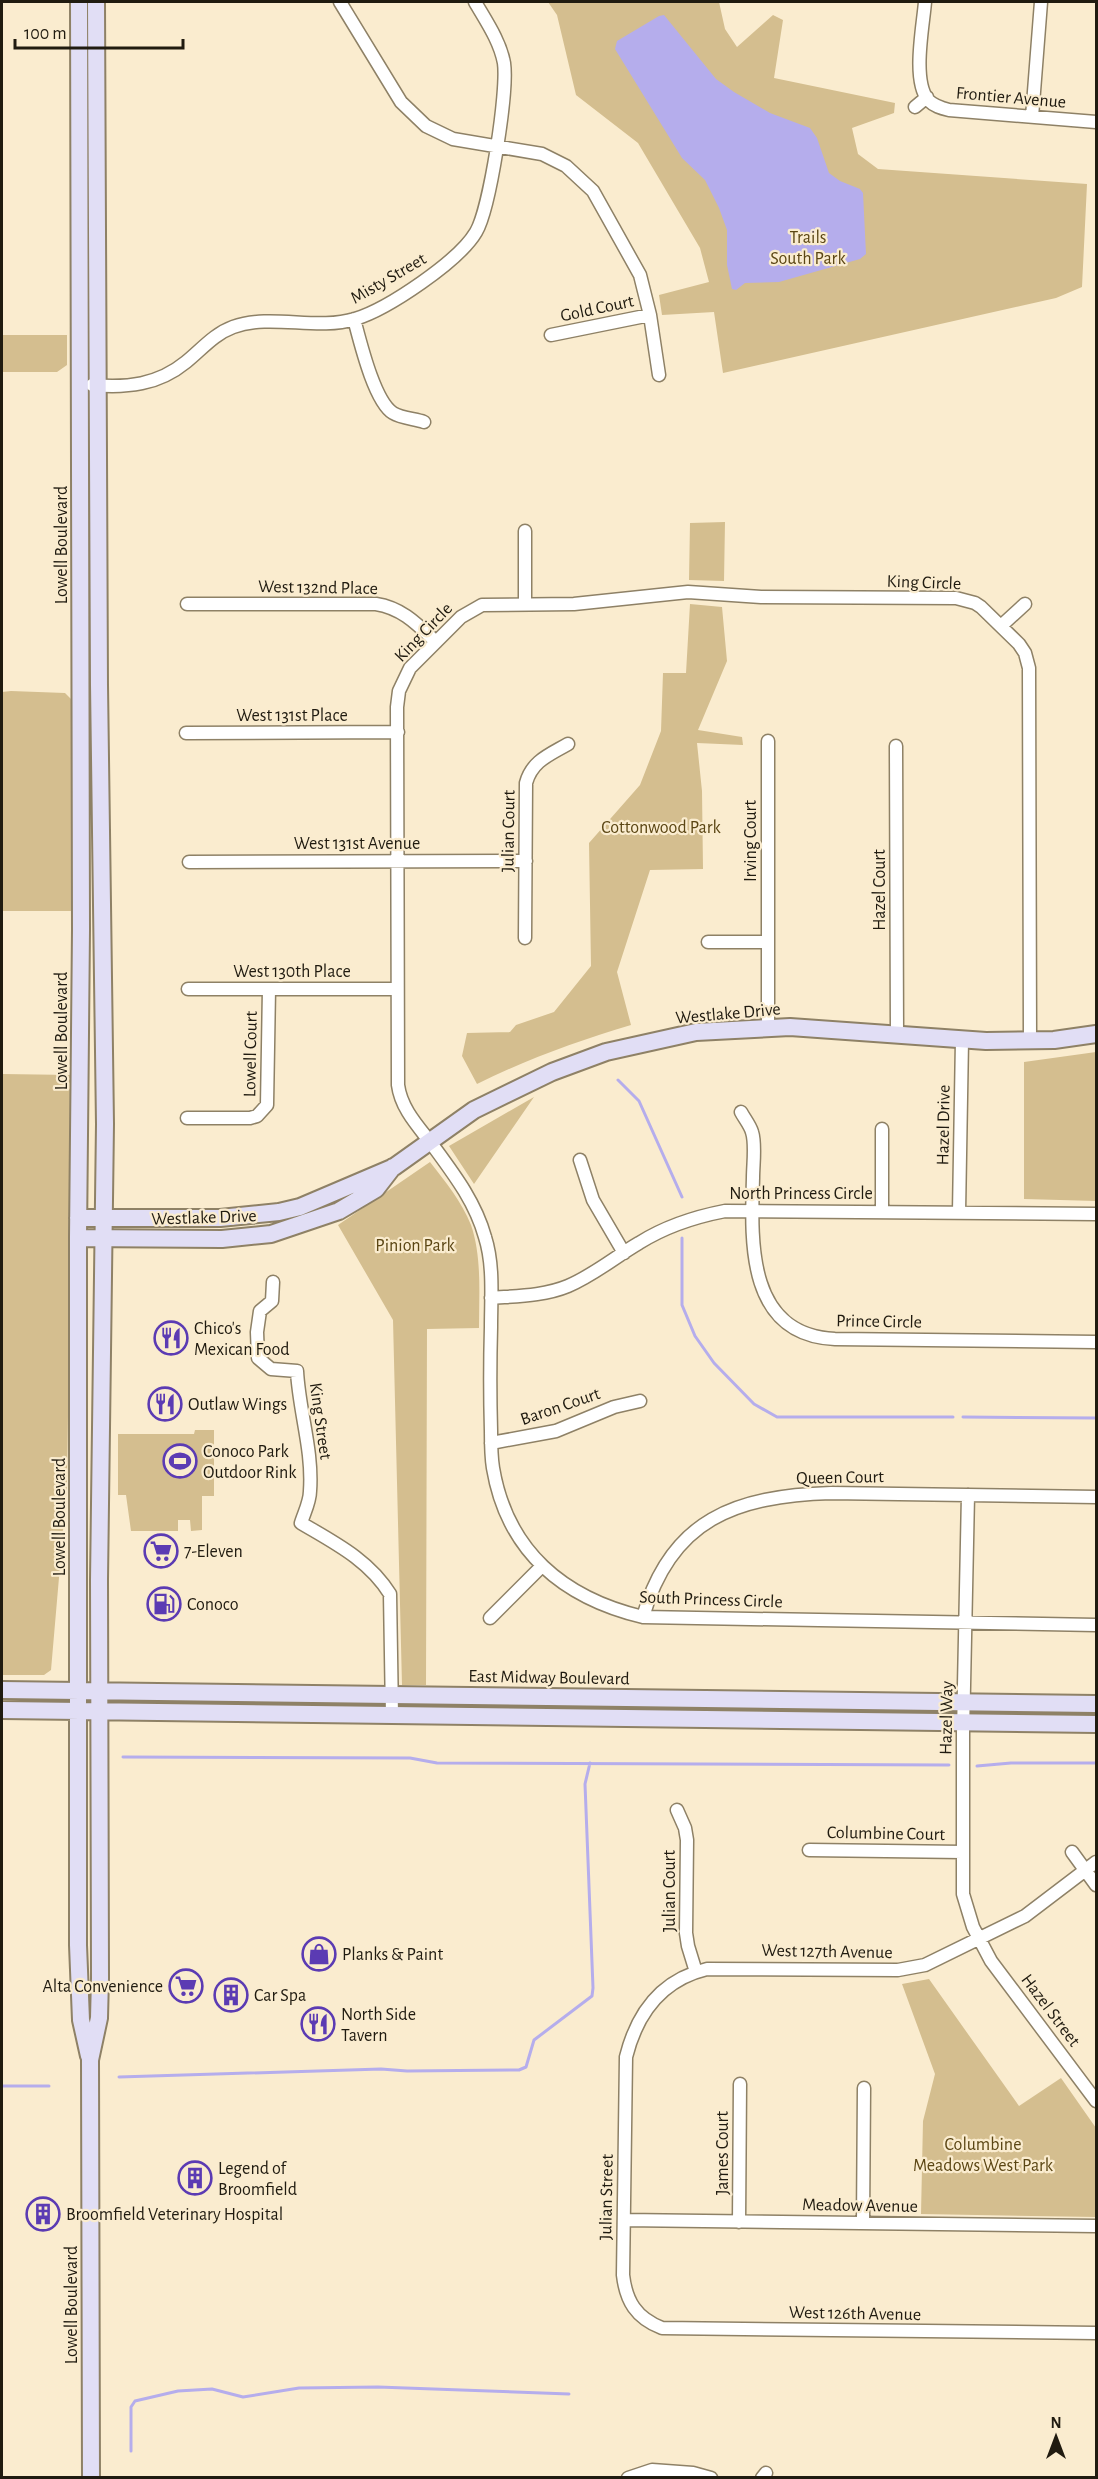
<svg xmlns="http://www.w3.org/2000/svg" width="1098" height="2479" viewBox="0 0 1098 2479" font-family="'Alegreya Sans',sans-serif">
	<rect width="100%" height="100%" fill="#faeccf"/>
	<path fill="#d4be8f" d="M548,2H719L725,29L737,47L773,15L783,20L774,78L895,103L894,113L852,128L858,154L878,169L1087,184L1082,287L1056,298L723,373L714,312L662,315L659,295L709,282L700,248L638,143L576,95L557,15Z
		M2,335H67V365L57,372H2Z
		M725,522L724,581L689,580L690,523Z
		M690,604L722,607L727,661L698,730L742,737L743,745L697,743L702,791L703,869L650,870L617,972L631,1025C578,1041 527,1059 477,1084L462,1056L467,1033L510,1032L516,1025L554,1012L591,966L589,843L640,785L661,731L663,673H686Z
		M11,691L65,693L73,701V911H2V692Z
		M1096,1052V1201L1024,1199V1062Z
		M2,1074L73,1075L67,1485L51,1670L44,1675H2Z
		M534,1097L474,1184L449,1146Z
		M430,1162C445,1181 462,1202 471,1225C482,1257 479,1294 479,1328L427,1329L426,1685H402L393,1320L338,1225Z
		M195,1430H214V1496H202V1530L191,1531L190,1520H178V1531H131L126,1495H118V1434H194Z
		M929,1979L1019,2106L1061,2078L1096,2128V2217L921,2214L923,2121L935,2074L902,1984Z"/>
	<path fill="#b5adec" d="M664,15L716,79L734,92L770,113L810,128L817,138L829,173L840,181L860,189L863,193L866,254L860,259L779,282L745,283L736,290L732,289L727,265V230L719,208L705,180L682,158L615,49L617,41L659,16Z"/>
	<g fill="none" stroke-linecap="round" stroke-linejoin="round">
		<path stroke="#b5adec" stroke-width="3" d="M618,1080L639,1101L682,1197
			M682,1238V1305L695,1336L714,1363L754,1404L777,1417H953
			M963,1417L1096,1418
			M123,1757L410,1758L437,1763L949,1765
			M977,1766L1011,1763H1096
			M119,2077L381,2069L407,2071L519,2070L526,2067L534,2040L592,1996L593,1988L585,1784L590,1763
			M2,2086H49
			M131,2451V2407L135,2401L178,2391L212,2389L243,2397L299,2388L378,2387L569,2394"/>
		<g stroke="#8e8166" stroke-width="15">
			<path id="street" d="M340,2L401,102L426,126L453,139L542,154L566,166L593,191L640,275L650,315L659,375
				M925,2C923,27 912,80 928,100C934,106 941,108 949,110L1096,122
				M915,107L927,97
				M1032,117L1041,2
				M354,319C360,341 374,401 393,413C401,418 415,419 424,422
				M551,335L650,315
				M92,385C127,388 158,385 186,362C202,349 214,334 233,327C272,313 316,331 355,319C388,309 459,261 476,232C490,208 508,91 504,63C500,41 486,21 475,2
				M525,531V604
				M187,604H376C402,608 417,624 436,642
				M1001,626L1025,604
				M186,733L398,732
				M896,746L897,1034
				M189,862L526,861
				M525,938L526,783C532,761 549,755 568,744
				M708,942H768
				M188,989H397
				M768,1027V741
				M1030,1041L1029,668L1025,653L1019,644L981,607L975,603L956,598L761,597L688,592L574,604L482,605L461,617L410,668L399,691L397,707L398,1085C401,1108 417,1125 431,1143C453,1173 475,1201 485,1237C494,1265 491,1298 491,1327C490,1362 490,1397 491,1431C491,1443 491,1456 493,1468C507,1551 563,1598 643,1617L1096,1625
				M741,1112C744,1118 750,1125 752,1132C756,1144 753,1164 753,1178C751,1243 747,1335 835,1339L1096,1342
				M187,1118H250L257,1116L267,1105L269,989
				M882,1129V1211
				M580,1160L593,1200L624,1253
				M959,1212L962,1040
				M273,1282L272,1301L260,1311L257,1332L258,1358L271,1369L297,1371C299,1411 313,1450 310,1491C310,1502 304,1513 301,1523C335,1543 369,1560 390,1594L392,1715
				M491,1298C516,1296 544,1296 568,1286C594,1275 615,1257 639,1243C666,1226 694,1217 725,1211L1096,1214
				M491,1443L556,1431L614,1407L640,1401
				M968,1495L963,1733V1894L973,1927L991,1961L1096,2101
				M643,1617C671,1519 736,1496 831,1493L1096,1497
				M490,1618L542,1566
				M677,1810L685,1828L687,1840L686,1933L688,1946L696,1972
				M809,1850L963,1852
				M1072,1852L1096,1885
				M1096,1862L1025,1916L925,1965L898,1970L707,1969C661,1980 637,2013 626,2057L623,2275C626,2301 636,2318 662,2328L1096,2333
				M624,2220L1096,2226
				M739,2222L740,2084
				M863,2223L864,2088
				M628,2478L652,2470L693,2473L711,2478
				M762,2478L766,2473"/>
		</g>
		<g stroke="#8e8166" stroke-width="20">
			<path id="secondary" d="M79,2L81,930L78,1238V1945L81,2020L89,2056
				M78,1218H220L279,1212L300,1207L394,1167L474,1110L552,1072L606,1052L696,1032L790,1027L986,1041L1054,1040L1096,1034
				M78,1238L222,1239L271,1234L339,1211L376,1189L393,1167
				M2,1690L1096,1704
				M2,1710L1096,1724
				M91,2478L90,2060L99,2018L100,1978L99,1580L105,1124L99,685L96,2"/>
		</g>
		<use href="#street" stroke="#fff" stroke-width="12"/>
		<use href="#secondary" stroke="#e1def5" stroke-width="16"/>
	</g>
	<defs>
		<g id="restaurant-ring" transform="scale(1.725)"><circle r="9.5" fill="#faeccf" stroke="#5b3bb3" stroke-width="1.5"/><path d="M-5-6h1v4h1v-4h1v4h1v-4h1v5L-1.5 .5V6h-2V.5L-5-1ZM5-6V6H3V1.5H1.5Q1.5-4 5-6Z" fill="#5b3bb3"/></g>
		<g id="stadium-ring" transform="scale(1.725)"><circle r="9.5" fill="#faeccf" stroke="#5b3bb3" stroke-width="1.5"/><path d="M0-5a6.5 5 0 1 0 0 10a6.5 5 0 1 0 0-10ZM-3.5-1.8h7v3.6h-7Z" fill="#5b3bb3"/></g>
		<g id="supermarket-ring" transform="scale(1.725)"><circle r="9.5" fill="#faeccf" stroke="#5b3bb3" stroke-width="1.5"/><path d="M-6-5.5h2.5l.6 2H6L4.5 2H-2.5L-4.4-4H-6ZM-1.5 3.2a1.3 1.3 0 1 0 .1 0ZM3 3.2a1.3 1.3 0 1 0 .1 0Z" fill="#5b3bb3"/></g>
		<g id="fuel-ring" transform="scale(1.725)"><circle r="9.5" fill="#faeccf" stroke="#5b3bb3" stroke-width="1.5"/><path d="M-5.5-6h7V0h2V4h1.3V-2.5L3-4.5l.8-.8L6-3V5H2.5V1h-1V6h-7ZM-4.2-4.7v3.2H.2V-4.7Z" fill="#5b3bb3"/></g>
		<g id="shop-ring" transform="scale(1.725)"><circle r="9.5" fill="#faeccf" stroke="#5b3bb3" stroke-width="1.5"/><path d="M-5-2.5h2.3a2.7 3.5 0 0 1 5.4 0H5L5.5 6h-11ZM-1.5-2.5h3a1.5 2.3 0 0 0-3 0Z" fill="#5b3bb3"/></g>
		<g id="building-ring" transform="scale(1.725)"><circle r="9.5" fill="#faeccf" stroke="#5b3bb3" stroke-width="1.5"/><path d="M-4-6H4V6H1V3H-1V6H-4ZM-2.5-4.3h1.7v1.8h-1.7ZM.8-4.3h1.7v1.8H.8ZM-2.5-1h1.7V.8h-1.7ZM.8-1h1.7V.8H.8Z" fill="#5b3bb3"/></g>
	</defs>
	<g fill-rule="evenodd">
		<use href="#restaurant-ring" x="171" y="1338"/>
		<use href="#restaurant-ring" x="165" y="1404"/>
		<use href="#stadium-ring" x="180" y="1461"/>
		<use href="#supermarket-ring" x="161" y="1551"/>
		<use href="#fuel-ring" x="164" y="1604"/>
		<use href="#shop-ring" x="319" y="1954"/>
		<use href="#supermarket-ring" x="186" y="1986"/>
		<use href="#building-ring" x="231" y="1995"/>
		<use href="#restaurant-ring" x="318" y="2024"/>
		<use href="#building-ring" x="195" y="2178"/>
		<use href="#building-ring" x="43" y="2214"/>
	</g>
	<g text-anchor="middle" stroke-width="4.5" stroke-linejoin="round" paint-order="stroke">
		<g font-size="18" fill="#201b10" stroke="#faeccf">
			<text transform="translate(1011 97) rotate(5)" y="6">Frontier Avenue</text>
			<text transform="translate(388 278) rotate(-30)" y="6">Misty Street</text>
			<text transform="translate(597 308) rotate(-12)" y="6">Gold Court</text>
			<text transform="translate(61 545) rotate(-90)" y="6">Lowell Boulevard</text>
			<text transform="translate(924 582) rotate(2)" y="6">King Circle</text>
			<text transform="translate(318 587) rotate(1)" y="6">West 132nd Place</text>
			<text transform="translate(423 632) rotate(-46)" y="6">King Circle</text>
			<text x="292" y="721">West 131st Place</text>
			<text transform="translate(508 831) rotate(-89)" y="6">Julian Court</text>
			<text transform="translate(750 841) rotate(-90)" y="6">Irving Court</text>
			<text x="357" y="849">West 131st Avenue</text>
			<text transform="translate(879 890) rotate(-90)" y="6">Hazel Court</text>
			<text x="292" y="977">West 130th Place</text>
			<text transform="translate(728 1013) rotate(-5)" y="6">Westlake Drive</text>
			<text transform="translate(61 1031) rotate(-90)" y="6">Lowell Boulevard</text>
			<text transform="translate(250 1054) rotate(-89)" y="6">Lowell Court</text>
			<text transform="translate(943 1125) rotate(-89)" y="6">Hazel Drive</text>
			<text x="801" y="1199">North Princess Circle</text>
			<text transform="translate(204 1217) rotate(-2)" y="6">Westlake Drive</text>
			<text transform="translate(879 1321) rotate(1)" y="6">Prince Circle</text>
			<text transform="translate(560 1406) rotate(-19)" y="6">Baron Court</text>
			<text transform="translate(321 1421) rotate(82)" y="6">King Street</text>
			<text transform="translate(840 1477) rotate(-1)" y="6">Queen Court</text>
			<text transform="translate(59 1517) rotate(-90)" y="6">Lowell Boulevard</text>
			<text transform="translate(711 1599) rotate(2)" y="6">South Princess Circle</text>
			<text transform="translate(549 1677) rotate(1)" y="6">East Midway Boulevard</text>
			<text transform="translate(946 1718) rotate(-89)" y="6">Hazel Way</text>
			<text transform="translate(886 1833) rotate(1)" y="6">Columbine Court</text>
			<text transform="translate(669 1891) rotate(-90)" y="6">Julian Court</text>
			<text transform="translate(827 1951) rotate(1)" y="6">West 127th Avenue</text>
			<text transform="translate(1051 2010) rotate(53)" y="6">Hazel Street</text>
			<text transform="translate(722 2153) rotate(-90)" y="6">James Court</text>
			<text transform="translate(606 2197) rotate(-89)" y="6">Julian Street</text>
			<text transform="translate(860 2205) rotate(1)" y="6">Meadow Avenue</text>
			<text transform="translate(71 2305) rotate(-90)" y="6">Lowell Boulevard</text>
			<text transform="translate(855 2313) rotate(1)" y="6">West 126th Avenue</text>
		</g>
		<g font-size="18" fill="#5b4614" stroke="#faeccf">
			<text x="808" y="243">Trails<tspan x="808" dy="21">South Park</tspan></text>
			<text x="661" y="833">Cottonwood Park</text>
			<text x="415" y="1251">Pinion Park</text>
			<text x="983" y="2150">Columbine<tspan x="983" dy="21">Meadows West Park</tspan></text>
		</g>
		<g font-size="18" fill="#201b10" stroke="#faeccf" text-anchor="start">
			<text x="194" y="1334">Chico's<tspan x="194" dy="21">Mexican Food</tspan></text>
			<text x="188" y="1410">Outlaw Wings</text>
			<text x="203" y="1457">Conoco Park<tspan x="203" dy="21">Outdoor Rink</tspan></text>
			<text x="184" y="1557">7-Eleven</text>
			<text x="187" y="1610">Conoco</text>
			<text x="342" y="1960">Planks &amp; Paint</text>
			<text x="163" y="1992" text-anchor="end">Alta Convenience</text>
			<text x="254" y="2001">Car Spa</text>
			<text x="341" y="2020">North Side<tspan x="341" dy="21">Tavern</tspan></text>
			<text x="218" y="2174">Legend of<tspan x="218" dy="21">Broomfield</tspan></text>
			<text x="66" y="2220">Broomfield Veterinary Hospital</text>
		</g>
	</g>
	<rect width="1098" height="2479" fill="none" stroke="#201b10" stroke-width="6"/>
	<g transform="translate(1056 2437)" stroke="#faeccf" stroke-width="4.5" paint-order="stroke">
	<path d="M0-4.5L10 22L0 15L-10 22Z" fill="#201b10"/>
	<text y="-9" font-size="16" font-weight="bold" text-anchor="middle" fill="#201b10">N</text>
	</g>
	<path d="M15 39v9h168v-9" fill="none" stroke="#201b10" stroke-width="3"/>
	<text x="24" y="39" font-size="18" fill="#201b10" stroke="#faeccf" stroke-width="4.5" paint-order="stroke">100 m</text>
</svg>
